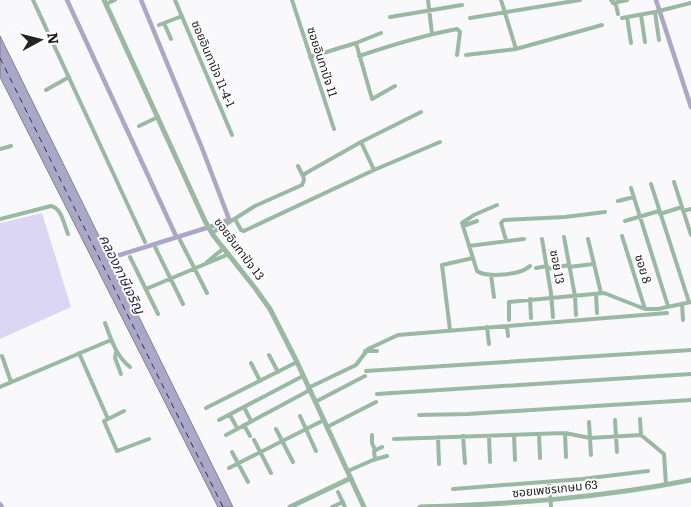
<svg xmlns="http://www.w3.org/2000/svg" width="691" height="507" viewBox="0 0 691 507" font-family="Literata,'Noto Sans Thai',serif">
	<rect width="100%" height="100%" fill="#f9f9fc"/>
	<path fill="#dad6f3" d="M42,213L71,307L0,339V223Z"/>
	<path fill="#aba7c6" stroke="#827f95" d="M0,36L233,507H218L0,77Z"/>
	<g fill="none" stroke-linecap="round" stroke-linejoin="round">
		<path stroke="#aba7c6" stroke-width="4.5" d="M67,0L176,236
			M656,0L691,107
			M107,259L219,224L229,219L202,148L141,0
			M0,504L2,507"/>
		<path stroke="#342b55" stroke-width="1" stroke-dasharray="6 5" stroke-linecap="butt" d="M0,58L223,507"/>
		<path stroke="#9ab9a2" stroke-width="4" d="M33,0L145,242
			M175,0L232,135
			M292,0L334,129
			M428,0L432,34
			M501,0L516,49
			M611,0L616,5L618,14
			M613,3L627,0
			M106,4L115,0
			M655,12L659,40
			M641,15L645,42
			M390,17L462,5
			M627,17L631,43
			M470,18L580,0
			M622,18L655,12L691,3
			M164,23L171,39
			M159,25L182,16
			M356,43L372,99L395,86
			M466,55L516,49L602,25
			M359,56C392,45 424,35 457,29L460,32L457,55
			M310,57L356,43L381,33
			M46,90L69,77
			M139,126L158,117
			M0,149L11,146
			M298,166L303,176
			M374,170L440,142
			M674,182L691,235
			M651,184L689,302
			M631,188L668,306
			M618,201L634,197
			M497,205L474,215L462,223L477,271C487,278 521,275 530,266
			M683,211L691,209
			M660,214L682,207
			M0,219L51,206C62,208 64,225 68,234
			M235,219L241,230L244,231L374,170L361,142
			M625,221L659,211
			M463,226L477,221
			M212,233L255,206L302,185L304,180L303,176L306,173L361,142L421,112
			M622,236L645,309
			M564,237L575,296L576,315
			M542,239L551,293L553,317
			M588,239L601,293
			M180,240L207,293
			M506,240L501,223L504,220L565,217L605,212
			M469,246L524,239
			M155,247L183,304
			M130,257L158,314
			M207,262L224,248
			M569,267L593,264
			M536,268L547,266
			M547,269L569,265
			M491,275L494,297
			M146,289L229,254
			M596,294L597,313
			M530,299L531,318
			M682,304L683,320
			M509,320V302L604,293L645,309H658L691,302
			M105,323C111,339 116,356 130,367
			M507,326L508,336
			M487,327L489,344
			M450,330L442,265L473,258
			M365,351H377
			M116,352L115,358L121,374
			M79,353L108,419
			M269,355L278,372
			M2,356L11,382
			M251,363L260,381
			M366,371L691,350
			M0,387L111,340
			M308,388L356,365L368,349L398,335L667,313
			M377,394L691,374
			M315,402L365,376
			M244,407L250,419
			M206,408L297,362
			M124,411L104,421L117,451L149,439
			M230,415L236,426
			M419,415L468,414L691,400
			M300,416L316,451
			M640,419L641,435L664,454L666,485
			M219,420L303,376
			M615,420L617,452
			M589,422L591,455
			M244,425L250,436
			M327,427L376,402
			M276,429L293,462
			M565,433L566,457
			M539,434L540,458
			M226,435L310,390
			M372,435V443L375,450
			M514,435L515,460
			M463,436L465,463
			M489,436L490,462
			M438,437L439,464
			M394,439L565,433L590,438L641,435
			M254,440L271,473
			M232,452L248,482
			M375,459L374,451L382,447
			M229,468L324,420
			M348,471L373,460L387,456
			M549,482L551,507
			M453,489L582,479L648,471
			M338,492L345,507
			M332,507L343,502"/>
		<path stroke="#9ab9a2" stroke-width="5" d="M104,0L205,221L213,235L255,288L270,309L297,362L364,507
			M290,507L351,478
			M420,507C511,504 602,498 691,480"/>
	</g>
	<g text-anchor="middle" stroke-width="4" stroke-linejoin="round" paint-order="stroke">
		<g font-size="12" fill="#232324" stroke="#fff">
			<text transform="translate(322 62) rotate(72)" y="4">ซอยอินทาปัจ 11</text>
			<text transform="translate(213 64) rotate(67)" y="4">ซอยอินทาปัจ 11-4-1</text>
			<text transform="translate(239 249) rotate(53)" y="4">ซอยอินทาปัจ 13</text>
			<text transform="translate(557 267) rotate(80)" y="4">ซอย 13</text>
			<text transform="translate(643 269) rotate(73)" y="4">ซอย 8</text>
			<text transform="translate(555 489) rotate(-6)" y="4">ซอยเพชรเกษม 63</text>
		</g>
		<g font-size="14" font-style="italic" fill="#342b55" stroke="#fff">
			<text transform="translate(122 274) rotate(64)" y="5">คลองภาษีเจริญ</text>
		</g>
	</g>
	<g transform="translate(40 40) rotate(83)" stroke="#ffffff" stroke-width="4" paint-order="stroke">
	<path d="M0-4L9 19L0 12L-9 19Z" fill="#232324"/>
	<text y="-8" font-size="14" font-weight="bold" text-anchor="middle" fill="#232324">N</text>
	</g>
</svg>
